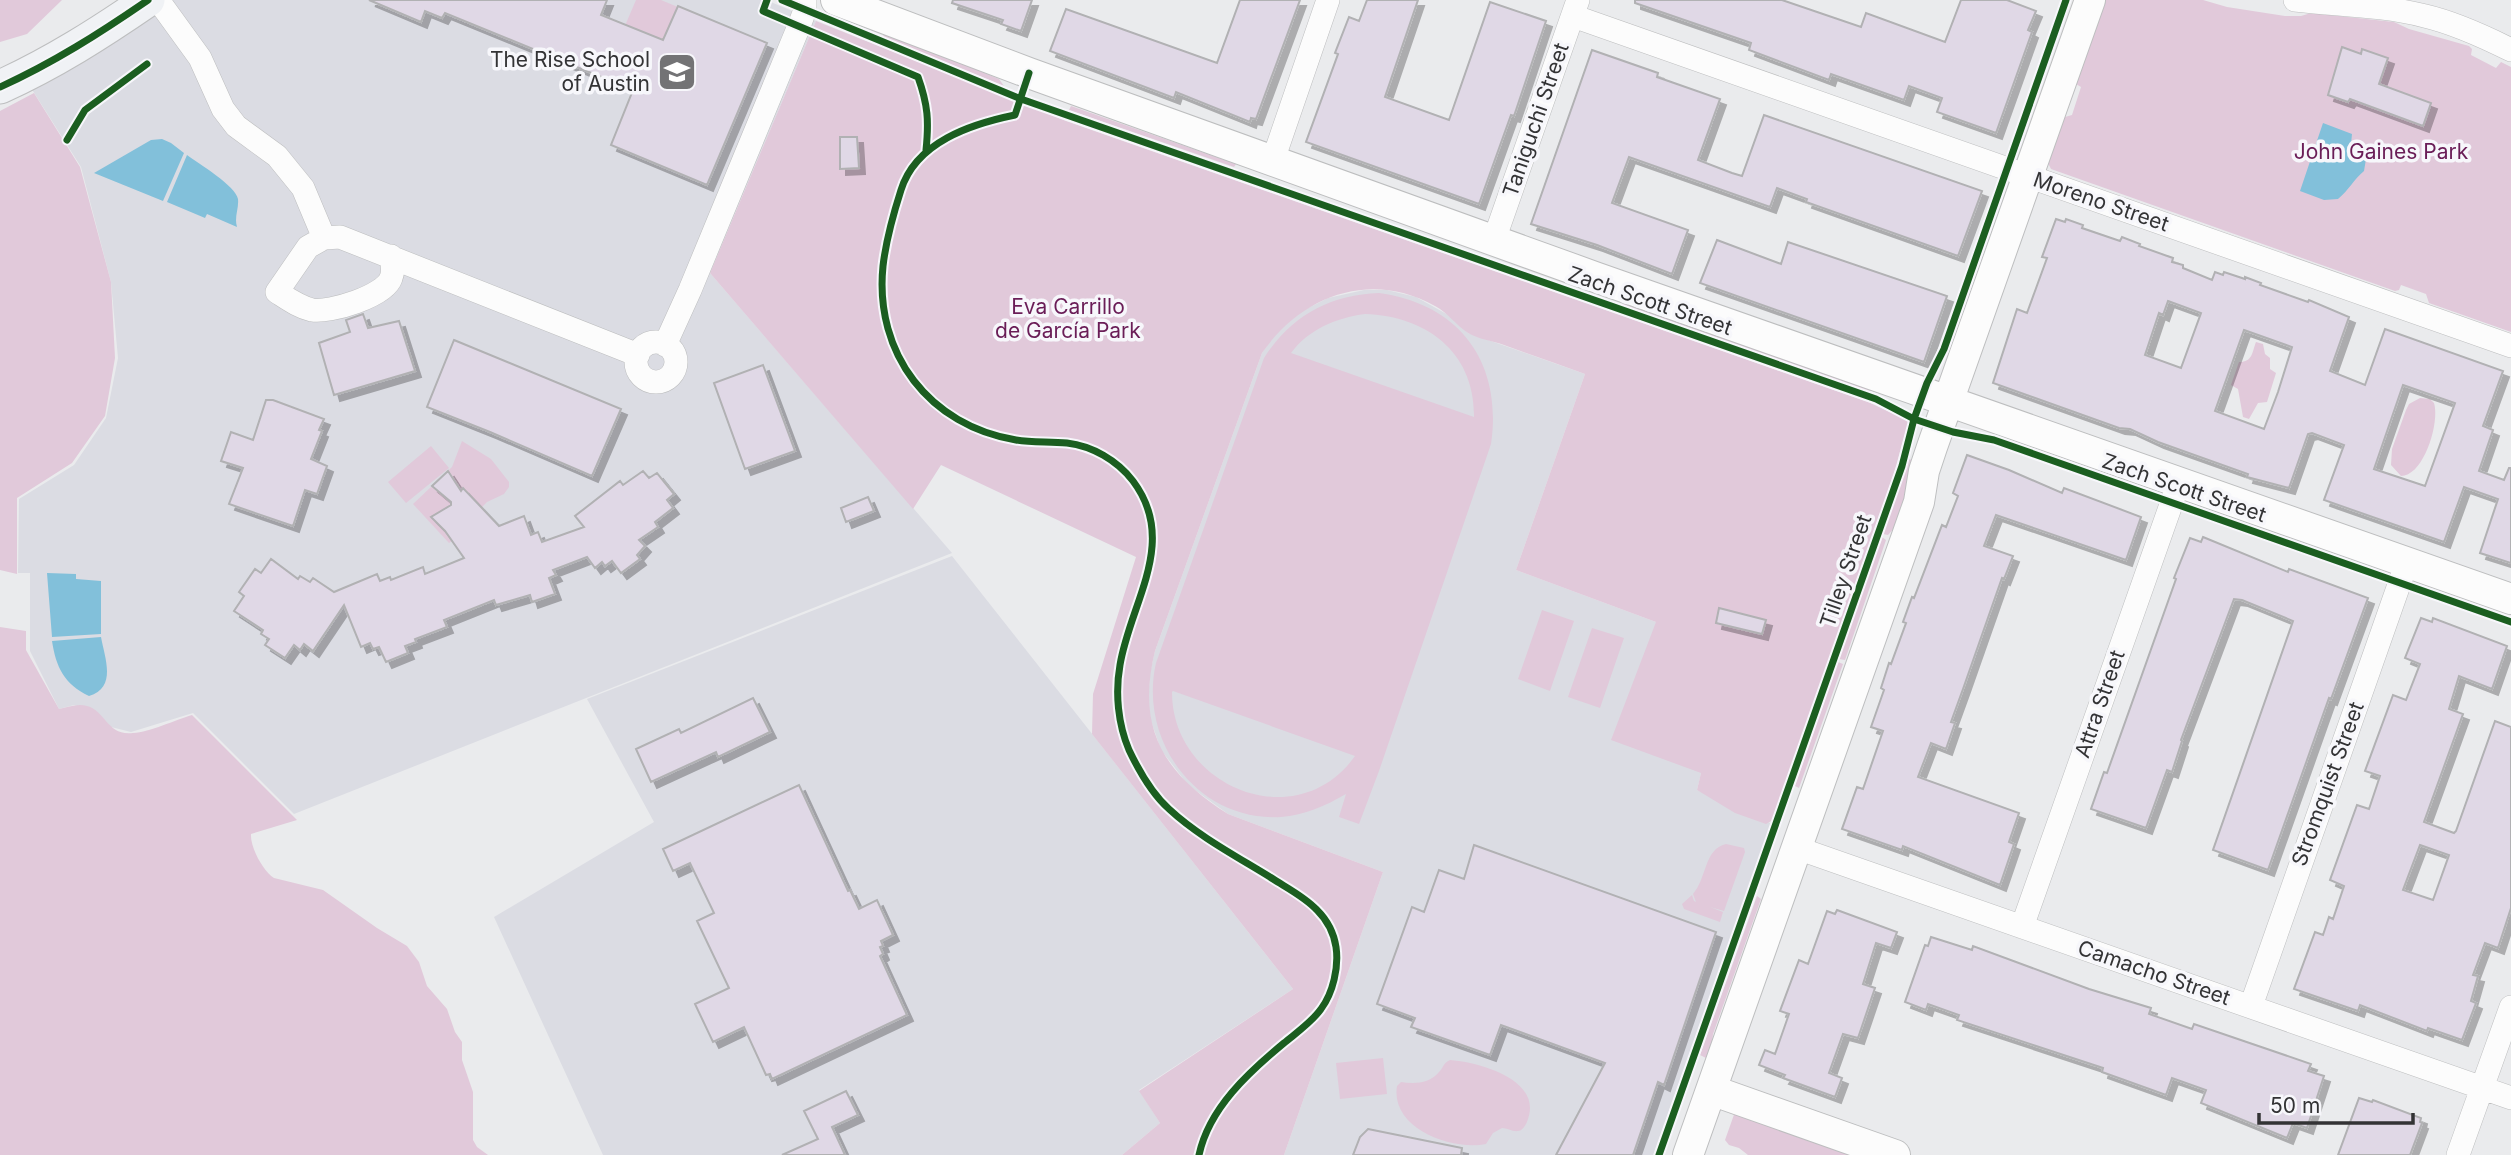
<svg xmlns="http://www.w3.org/2000/svg" width="2511" height="1155" viewBox="0 0 2511 1155" font-family="Inter,sans-serif">
	<defs>
		<filter id="shadow"><feDropShadow dx="6" dy="6" stdDeviation="0" flood-color="#0004"/></filter>
	</defs>
	<rect width="100%" height="100%" fill="#eaebed"/>
	<path fill="#dbdce3" d="M151,0H766L816,21L710,273L952,553L294,814L193,713L131,732L111,727L97,712L74,705L59,709L30,651V573H18L19,499L74,465L106,418L118,358L111,282L81,167L26,80Z
		M1364,290H1387L1416,297L1452,317L1468,333L1585,374L1516,570L1656,622L1701,773L1697,790L1770,823L1773,820L1653,1155H1284L1383,872L1228,814L1188,785L1161,750L1151,721L1148,700L1150,673L1155,651L1262,353L1273,336L1298,313L1328,298Z
		M952,556L1293,989L1139,1090L1160,1123L1122,1155H603L494,917L654,822L587,699Z"/>
	<path fill="#e1c9da" fill-rule="evenodd" d="M0,0H62L27,34L0,42Z
		M636,0H661L685,10V44L621,35Z
		M2104,0H2203L2227,7L2285,16H2301L2311,13L2394,22L2409,29L2469,46L2472,49L2471,55L2496,68L2501,62L2511,67V332L2429,303L2426,294L2401,285L2399,290L2395,291L2051,169L2045,157L2065,117L2072,115L2081,87L2076,84Z
		M816,21L1066,121L1868,402L1907,420L1908,423L1894,473L1773,820L1766,824L1735,813L1697,790L1701,773L1611,740L1656,622L1516,570L1585,374C1558,364 1531,355 1504,345C1493,341 1478,339 1468,333C1456,325 1448,313 1435,306C1371,270 1302,295 1262,353L1155,651C1136,728 1163,773 1228,814L1383,872L1284,1155H1122L1160,1123L1139,1091L1293,989L1092,734L1093,694L1136,557L941,465L913,509L710,273Z
		M885,31L999,79L1004,86L883,37Z
		M34,93L80,167L111,282L115,358L105,416L72,463L17,498V574L0,570V111Z
		M1071,106L1236,164L1234,167L1069,110Z
		M1379,293C1460,304 1503,363 1491,444L1379,771L1359,824L1339,817L1346,794C1325,806 1305,815 1281,817C1198,822 1138,741 1156,663L1264,358C1291,316 1329,295 1379,293ZM1365,314C1426,316 1475,352 1474,417L1291,353C1309,329 1336,318 1365,314ZM1172,692L1173,691L1355,756C1297,838 1172,787 1172,692Z
		M1627,302L1872,387L1870,392L1622,304Z
		M2256,342L2263,344L2265,354L2270,358V369L2276,373L2267,402L2258,403L2249,419L2243,417L2238,389L2231,385L2239,362C2253,362 2252,352 2256,342Z
		M2420,398L2430,399L2434,403C2440,422 2424,476 2401,476L2391,465L2392,449L2406,410L2409,404Z
		M462,441L491,459L509,482V487L504,494L487,502L480,509L472,527L449,543L413,504L452,467Z
		M431,446L449,468L406,503L388,482Z
		M1909,459L1915,461L1905,505L1895,527L1888,535L1883,534Z
		M1882,537L1886,540L1845,660L1839,659Z
		M1542,610L1574,621L1550,691L1518,679Z
		M0,627L26,631V650L59,709C68,707 78,703 87,706C106,711 107,736 133,733C150,732 175,720 192,715L297,820L251,834C250,847 263,871 274,878L323,890L377,928L407,946L419,962L427,986L447,1009L455,1032L462,1042V1060L473,1092V1140L477,1147L488,1155H0Z
		M1592,628L1624,638L1600,708L1568,697Z
		M1838,662L1843,664L1799,788L1795,786Z
		M1726,844L1744,848L1745,852L1724,911L1710,907L1723,912L1720,922L1684,909L1682,904L1692,895L1694,901L1696,902L1693,894C1707,878 1704,849 1726,844Z
		M1757,896L1761,899L1713,1034L1710,1060L1700,1055Z
		M1383,1058L1387,1094L1340,1099L1336,1063Z
		M1450,1060C1478,1062 1542,1079 1528,1119C1527,1123 1523,1131 1518,1131C1513,1132 1507,1128 1502,1128L1493,1133L1486,1144C1453,1151 1390,1129 1397,1086L1401,1082C1414,1084 1429,1084 1439,1072C1444,1067 1443,1063 1450,1060Z
		M1736,1109L1869,1155H1748L1739,1148L1729,1145L1725,1140Z"/>
	<path fill="#82c0da" d="M2323,123L2352,134L2351,144L2366,159L2364,171C2354,179 2349,190 2338,199L2324,200L2300,191Z
		M162,139L171,143L184,153L163,201L94,173L151,140Z
		M187,155C198,163 236,186 238,199C239,209 234,217 237,227L207,214L205,218L167,202Z
		M47,573L76,574V579L101,581V634L52,637Z
		M101,637C105,659 117,687 89,696C64,684 56,667 52,641Z"/>
	<path fill="#e0d8e6" stroke="#b1b1b3" stroke-width="2" fill-rule="evenodd" filter="url(#shadow)" d="M369,0H607L601,15L663,40L678,6L767,43L707,185L611,145L633,90L445,13L442,18L425,11L421,22Z
		M953,0H1032L1021,31L1001,24L1003,20L952,3Z
		M1240,0H1300L1256,119L1251,118L1250,122L1176,92L1174,98L1050,51L1066,9L1217,63Z
		M1367,0H1418L1385,97L1449,120L1490,2L1546,21L1514,116L1511,115L1479,204L1306,142L1338,54L1335,53L1349,17L1359,21Z
		M1635,0H1782L1861,27L1866,13L1945,42L1961,0H2007L2036,11L2028,30L2032,32L1996,133L1937,112L1942,98L1909,86L1904,100L1831,74L1829,80L1749,50L1751,43L1635,3Z
		M2342,47L2361,54L2362,49L2388,58L2379,84L2431,103L2423,126L2350,99L2348,102L2328,95Z
		M1592,50L1658,73L1657,77L1720,99L1698,160L1732,173L1742,176L1764,115L1982,191L1958,256L1806,202L1807,199L1777,188L1770,207L1629,157L1612,203L1688,230L1672,274L1597,245L1531,224Z
		M840,137H857L859,168L840,169Z
		M2056,219L2065,222L2066,219L2083,225L2082,228L2120,241L2122,237L2140,244L2139,246L2173,258L2172,262L2183,265V268L2212,280L2215,272L2223,275L2224,272L2245,279V277L2261,283L2260,285L2308,302L2309,300L2349,317L2330,371L2365,385L2385,329L2503,371L2483,426L2493,430L2479,471L2504,480L2509,468H2511V563L2480,553L2498,499L2464,487L2444,542L2324,500L2344,445L2312,433L2308,434L2289,488L2247,477L2248,474L2158,442L2130,429L2119,428L1993,383L2017,309L2027,313L2047,258L2042,257ZM2168,301L2201,313L2181,368L2145,355L2159,313L2163,315ZM2244,330L2292,347L2278,392L2264,429L2215,411ZM2403,385L2455,403L2425,486L2374,469Z
		M1717,240L1781,264L1788,242L1947,296L1924,362L1700,283Z
		M363,314L368,328L399,321L415,371L334,395L319,343L350,332L346,320Z
		M454,340L621,409L592,476L490,432L427,407Z
		M763,365L795,451L745,469L714,383Z
		M266,400H273L324,419L319,430L322,431L311,459L327,466L317,494L305,490L293,526L229,504L243,468L221,461L231,432L253,440Z
		M1967,455L2009,470L2062,493L2064,488L2141,517L2126,560L1996,515L1984,546L2013,556L2004,579L2002,578L1963,689L1951,722L1955,723L1946,749L1931,743L1918,777L2019,813L2009,842L2014,844L2000,885L1903,846L1902,850L1842,829L1857,787L1863,789L1883,731L1871,727L1884,690L1881,688L1889,663L1891,664L1906,623L1903,622L1912,597L1914,598L1942,525L1946,527L1958,496L1953,493Z
		M448,471L461,491L463,488L499,526L524,516L531,535L538,532L542,542L584,527L575,516L620,481L623,485L643,471L649,478L657,473L674,494L667,500L673,508L655,522L658,527L639,540L645,546L637,555L640,559L621,573L612,561L605,566L602,562L595,568L587,557L553,570L556,575L549,578L555,594L532,602L530,595L496,605L494,600L444,620L447,627L415,639L416,642L405,646L408,653L386,662L379,647L373,649L370,643L361,647L344,605L313,651L304,644L300,650L294,645L285,658L265,645L269,639L261,634L263,630L234,611L244,596L239,592L255,569L261,573L271,559L298,579L300,576L310,582L313,578L334,592L377,574L380,581L390,577L391,580L423,567L425,574L464,558L445,531L431,517L451,505V502L432,486Z
		M868,497L874,511L846,522L841,508Z
		M2203,537L2288,572L2289,569L2368,598L2331,699L2329,698L2268,870L2213,850L2293,621L2242,600L2234,599L2181,740L2182,741L2172,772L2167,770L2146,828L2091,809L2104,772L2107,773L2176,579L2174,578L2190,538L2201,542Z
		M1719,608L1766,620L1762,634L1716,623Z
		M2421,618L2432,622L2433,618L2507,646L2492,689L2459,676L2449,709L2463,714L2424,822L2454,833L2456,831L2495,721L2511,727V908L2498,948L2485,943L2473,975L2478,976L2471,1001L2476,1003L2462,1040L2428,1028L2427,1031L2360,1005L2358,1011L2294,989L2315,932L2323,935L2329,917L2333,919L2344,886L2330,880L2357,805L2369,809L2380,776L2365,771L2393,695L2406,700L2420,664L2405,658ZM2420,845L2449,855L2433,900L2403,890Z
		M753,698L770,732L718,757L716,752L651,782L636,749L679,729L681,733Z
		M799,785L848,891L850,890L859,909L877,900L893,935L881,941L883,946L880,947L883,954L880,956L907,1015L772,1079L770,1074L766,1075L744,1027L713,1042L695,1004L729,988L697,921L714,913L690,863L673,871L663,849Z
		M1474,845L1716,932L1664,1085L1658,1082L1633,1155H1556L1605,1063L1501,1025L1490,1055L1411,1027L1415,1018L1377,1004L1412,907L1424,912L1439,870L1464,879Z
		M1837,910L1897,932L1891,948L1876,943L1863,984L1875,988L1858,1038L1843,1034L1829,1073L1842,1078L1835,1097L1783,1078L1785,1075L1759,1065L1765,1050L1775,1054L1789,1014L1780,1011L1799,960L1808,964L1827,911L1835,914Z
		M1931,937L1972,950L1973,946L2089,989L2151,1008L2149,1014L2192,1029L2194,1024L2311,1064L2308,1071L2324,1076L2307,1128L2293,1123L2287,1138L2201,1103L2206,1090L2172,1078L2166,1095L2102,1072L2103,1068L1957,1020L1959,1015L1928,1004L1926,1010L1905,1002L1925,945L1928,946Z
		M846,1091L858,1115L832,1127L845,1155H782L818,1139L804,1111Z
		M2359,1098L2372,1102L2373,1100L2421,1118L2420,1122L2422,1123L2410,1155H2338Z
		M1368,1129L1462,1148L1461,1155H1353L1360,1137Z"/>
	<g fill="none" stroke-linecap="round" stroke-linejoin="round">
		<g stroke="#bdbebf" stroke-width="24">
			<path id="minor" d="M158,0L200,58L223,109L236,126L277,156L303,188L324,238
				M2295,0C2338,5 2382,5 2425,16C2455,23 2483,36 2511,50
				M1573,16L2511,346
				M1273,160L1328,0
				M1494,240L1578,0
				M391,256C392,263 394,271 391,278C385,296 330,313 312,310C299,307 288,299 277,292L308,247L324,238L340,237L638,355
				M636 362a20 20 0 1 1 40 0a20 20 0 1 1-40 0Z
				M665,345L690,290L799,26L805,10V0
				M1797,848L2511,1098
				M2022,927L2179,482
				M2251,1006L2407,562
				M2458,1155L2511,1007"/>
		</g>
		<g stroke="#bdbebf" stroke-width="32">
			<path id="tertiary" d="M836,0L1029,73L1595,277L2511,599
				M1711,1090L1895,1155
				M1688,1155L1919,502L1924,471L1932,447L2090,0"/>
		</g>
		<g stroke="#bdbebf" stroke-width="35">
			<path id="secondary" d="M0,87C53,63 100,33 148,0"/>
		</g>
		<use href="#minor" stroke="#fcfcfc" stroke-width="23"/>
		<use href="#tertiary" stroke="#fcfcfc" stroke-width="30"/>
		<use href="#secondary" stroke="#f0f2f5" stroke-width="33"/>
		<g stroke="#f7f7fb" stroke-width="11">
			<path id="cycleway" d="M767,0L763,11L918,77C928,105 929,121 926,150
				M782,0L1021,99L1876,399L1914,419L1953,432L1994,440L2511,622
				M1029,73L1015,115C971,124 916,142 901,190C893,215 886,240 883,266C874,354 930,426 1016,440C1033,443 1050,441 1067,443C1092,446 1117,460 1133,481C1179,542 1130,603 1120,665C1115,693 1118,724 1129,750C1139,771 1151,793 1169,809C1198,836 1236,856 1270,877C1285,887 1304,896 1317,910C1327,920 1334,934 1336,947C1339,967 1333,993 1321,1009C1312,1022 1296,1033 1284,1043C1249,1072 1209,1108 1199,1155
				M0,87C53,63 100,33 148,0
				M67,140L85,110L147,64
				M1659,1155L1902,466L1914,419L1927,383L1944,349L2066,0"/>
		</g>
		<use href="#cycleway" stroke="#1b5e20" stroke-width="7"/>
	</g>
	<defs>
		<g id="school-square" transform="scale(2.0125)"><rect x="-9" y="-9" width="18" height="18" rx="4" fill="#737375" stroke="#f7f7fb"/><path d="M0-5L7-2L0 1L-7-2ZM-4 1L0 2.5L4 1V4Q0 6-4 4Z" fill="#fff"/></g>
	</defs>
	<g fill-rule="evenodd">
		<use href="#school-square" x="677" y="72"/>
	</g>
	<g text-anchor="middle" stroke-width="7" stroke-linejoin="round" paint-order="stroke">
		<g font-size="21" fill="#333335" stroke="#f7f7fb" text-anchor="end">
			<text x="650" y="67">The Rise School<tspan x="650" dy="24">of Austin</tspan></text>
		</g>
		<g font-size="21" fill="#333335" stroke="#f7f7fb">
			<text transform="translate(1536 120) rotate(-71)" y="7">Taniguchi Street</text>
			<text transform="translate(2101 202) rotate(19)" y="7">Moreno Street</text>
			<text transform="translate(1650 301) rotate(19)" y="7">Zach Scott Street</text>
			<text transform="translate(2184 488) rotate(19)" y="7">Zach Scott Street</text>
			<text transform="translate(1846 571) rotate(-71)" y="7">Tilley Street</text>
			<text transform="translate(2100 704) rotate(-71)" y="7">Attra Street</text>
			<text transform="translate(2328 784) rotate(-70)" y="7">Stromquist Street</text>
			<text transform="translate(2154 973) rotate(19)" y="7">Camacho Street</text>
		</g>
		<g font-size="21" fill="#6a1d57" stroke="#f7f7fb">
			<text x="2381" y="159">John Gaines Park</text>
			<text x="1068" y="314">Eva Carrillo<tspan x="1068" dy="24">de García Park</tspan></text>
		</g>
	</g>
	<path d="M2259 1113v10h154v-10" fill="none" stroke="#333335" stroke-width="3.5"/>
	<text x="2270" y="1113" font-size="21" fill="#333335" stroke="#f7f7fb" stroke-width="5" paint-order="stroke">50 m</text>
</svg>
